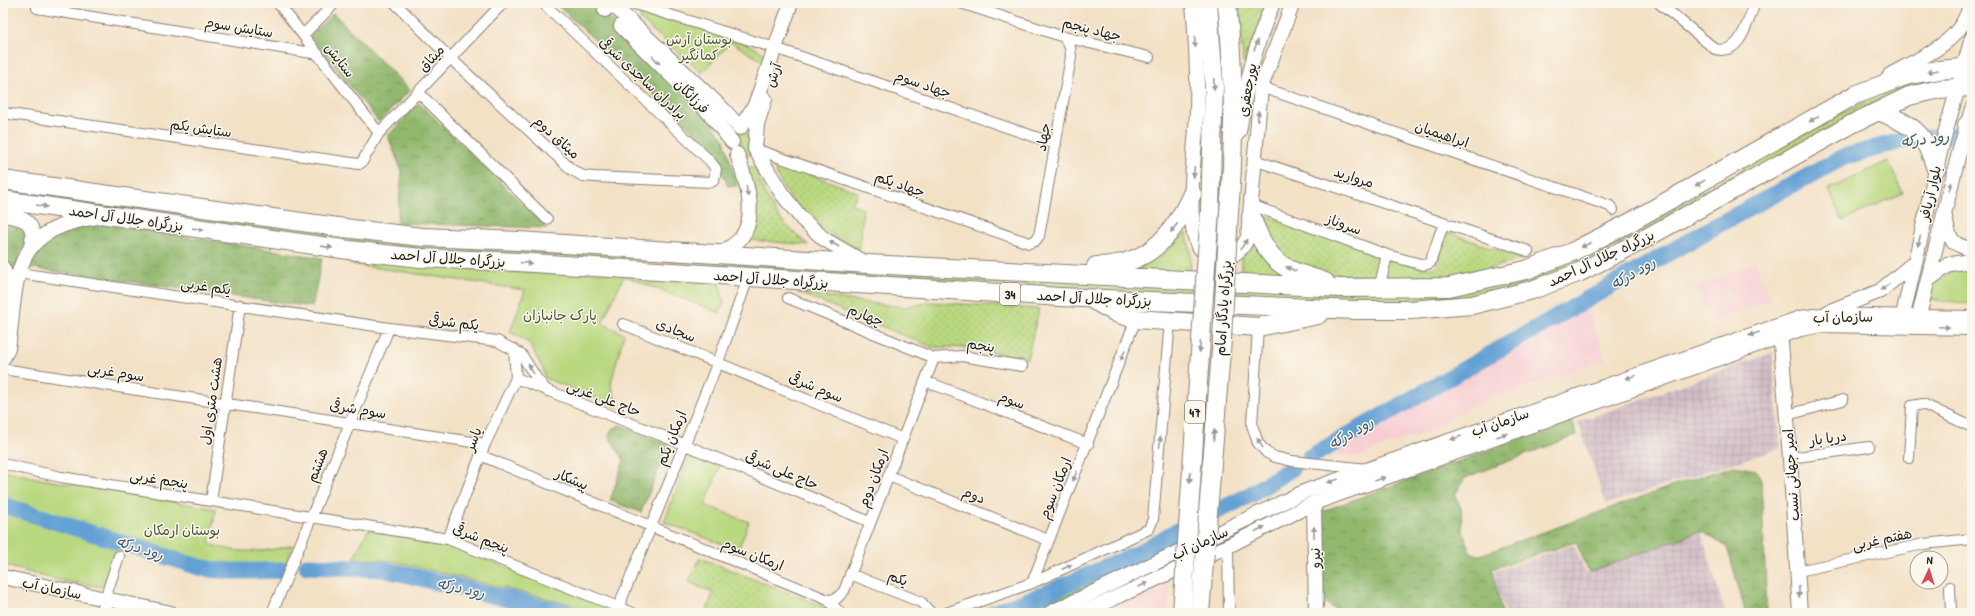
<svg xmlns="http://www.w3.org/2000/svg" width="1975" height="616" viewBox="0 0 1975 616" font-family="'Patrick Hand','Playpen Sans Arabic',sans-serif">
	<defs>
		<pattern id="industrial-grid" width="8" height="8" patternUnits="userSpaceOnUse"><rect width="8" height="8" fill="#d2bdc7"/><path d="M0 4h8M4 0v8" fill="none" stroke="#b4a2aa"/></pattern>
		<pattern id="grass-dots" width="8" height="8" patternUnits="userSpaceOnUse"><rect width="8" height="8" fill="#b9d87f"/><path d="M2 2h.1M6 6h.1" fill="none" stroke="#9eb96d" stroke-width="1.8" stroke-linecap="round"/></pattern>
		<pattern id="forest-crowns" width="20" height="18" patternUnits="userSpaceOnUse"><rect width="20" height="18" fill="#92b86e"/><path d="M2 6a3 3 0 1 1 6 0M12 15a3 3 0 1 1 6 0" fill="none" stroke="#76955a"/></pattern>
		<pattern id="garden-furrows" width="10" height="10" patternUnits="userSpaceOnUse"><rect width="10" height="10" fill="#b9d87f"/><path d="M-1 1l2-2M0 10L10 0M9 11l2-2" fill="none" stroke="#9eb96d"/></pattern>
	</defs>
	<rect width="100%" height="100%" fill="#fbf7ec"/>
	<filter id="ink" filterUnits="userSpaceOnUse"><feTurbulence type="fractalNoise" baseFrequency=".025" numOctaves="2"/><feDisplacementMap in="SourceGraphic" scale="8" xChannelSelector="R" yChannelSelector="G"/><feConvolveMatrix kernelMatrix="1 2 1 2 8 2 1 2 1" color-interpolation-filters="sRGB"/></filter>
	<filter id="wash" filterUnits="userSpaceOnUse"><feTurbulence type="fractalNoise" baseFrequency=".012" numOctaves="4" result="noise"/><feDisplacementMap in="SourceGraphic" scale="16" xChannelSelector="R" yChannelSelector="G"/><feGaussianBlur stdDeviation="0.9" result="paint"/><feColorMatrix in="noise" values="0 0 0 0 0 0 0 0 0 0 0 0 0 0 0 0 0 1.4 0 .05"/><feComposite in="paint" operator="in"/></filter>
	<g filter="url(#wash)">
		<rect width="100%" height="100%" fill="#f3e1c6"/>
		<path fill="#f7cfd3" d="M1755,262L1771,299L1713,324L1695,288Z
			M1587,305L1606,359L1467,408L1430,431L1356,457L1320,454Z
			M1169,583L1168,613H1100Z"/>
		<path fill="url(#industrial-grid)" d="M1772,353L1780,448L1606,504L1578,422Z
			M1701,531L1725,613H1505L1492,572L1574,545L1586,573Z"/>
		<path fill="url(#grass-dots)" stroke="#6a7a4e" d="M1933,80L1876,103L1575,269L1498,293L1448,301L1353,302L1177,294L900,278L646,259L418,249L3,193V186L180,211L929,274L1505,282L1546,272L1589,254L1643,226L1829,119L1891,91L1917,82Z
			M738,132H744C750,138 751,146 751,154L744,157L738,152L734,140Z
			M771,160L858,192L852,204L863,209L860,249C820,234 784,202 771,160Z
			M750,167H755C768,206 777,220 809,245L749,240L756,219L748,172Z
			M1261,214L1421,268H1435L1447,232L1523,259L1459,277L1436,279L1338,275L1304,270L1286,261L1267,236Z
			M1187,233L1191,257L1190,273L1117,269L1163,251Z
			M1257,237L1306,281L1241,274V256L1252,249Z
			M797,292L869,303L904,307L931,302L1039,309L1027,359L971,348L932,347Z
			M700,558L823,606L829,613H706L713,593L689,582Z"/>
		<path fill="url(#forest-crowns)" stroke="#576a45" d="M555,3H594L688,91L724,139L737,186H728L712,148Z
			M333,13L410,90L379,122L310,36Z
			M419,103L547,228L397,223L402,172L388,136Z
			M3,219L24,223L29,238L20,252L14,276L3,256Z
			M99,223L322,258L312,307L24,267L45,238L72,228Z
			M1572,420L1577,435L1465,478L1455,495L1461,508L1462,528L1470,553L1480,555L1689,480L1734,466L1756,470L1761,480L1767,613H1746L1727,547L1701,531L1589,572L1576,542L1492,569L1502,613H1340L1323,601L1320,512Z
			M620,425L669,445L641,512L610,501L624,460L609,437L611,430Z
			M1155,548L1157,555L1032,613H1005L1039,601Z"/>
		<path fill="#b9d87f" stroke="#6a7a4e" d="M645,10C669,18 751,39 765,55L762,61L731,42L702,73L640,19V14Z
			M1888,161L1903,193L1842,221L1829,189Z
			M352,258L488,271L620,273L720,284L724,303L720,313L624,276L602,323L624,334L611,383L618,407L545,378L543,369L529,343L510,332L525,290L351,264Z
			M1972,267V304L1930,299L1931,284L1956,269Z
			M690,454L720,466L705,505L749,522L738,550L664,522Z
			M3,470L40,479L216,509L209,544C237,554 264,553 293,545L286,564L279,566L234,567L202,564L3,499Z
			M3,509L118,546L103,587L57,580L3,565Z
			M368,530L445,544L627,613H606L393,561L354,558Z"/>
		<path fill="url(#garden-furrows)" stroke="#6a7a4e" d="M1239,3H1269L1246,62H1243Z"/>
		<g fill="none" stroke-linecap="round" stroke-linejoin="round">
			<path stroke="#63a0d4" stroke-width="17" d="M1310,457L1714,227L1844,157L1904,140L1972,134
				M3,505L199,567C226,573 253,571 281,570
				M307,566L383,569L567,613
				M993,613L1042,595L1139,553L1173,533L1250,495L1292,468"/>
		</g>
	</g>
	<g filter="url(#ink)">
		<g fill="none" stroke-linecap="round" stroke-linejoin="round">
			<g stroke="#887e71" stroke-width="12">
				<path id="street" d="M278,3L379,133
					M395,3L450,58L572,170L583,176L594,177L711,182L714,180L716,169L710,161L543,3
					M632,3L775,48L1056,144
					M961,3L1064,37L1149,57
					M1659,3L1715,49C1741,56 1747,22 1755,3
					M37,8L318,54
					M303,35L335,3
					M1261,87L1610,206L1613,210
					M418,92L547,219
					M3,113L359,164L362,162L379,133L503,3
					M755,149L1029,243L1035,241L1039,236L1071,57L1070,47L1064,37
					M1254,160L1528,251
					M1251,205L1387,255L1424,265L1430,263L1444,222
					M19,273L389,328L497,341L521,354L537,379L547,391
					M1379,289L1387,255
					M788,298L934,358L962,356L1022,366
					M623,324L903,439
					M1258,327L1252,425L1258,443L1267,453L1275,457L1292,461L1367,469
					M3,369L485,444
					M516,378L683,444L870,522
					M925,381L1088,444
					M1787,415L1843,400
					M482,456L828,600L840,613
					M1790,458L1869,447
					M1909,458L1912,406L1923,404L1972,427
					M3,464L61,477L448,539L633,613
					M889,476L1048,540
					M211,501L240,305
					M448,539L485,444L516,378L514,349
					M1228,546L1229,613
					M1798,571L1924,544L1972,539
					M850,574L921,602L931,613
					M1032,583L1136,319
					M1950,587L1951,613
					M105,599L119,556
					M828,600L836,599L844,591L934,358
					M618,608L718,362L748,278
					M272,613L389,328
					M946,613L1032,583L1149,529L1153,519L1170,321"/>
			</g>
			<g stroke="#887e71" stroke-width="16">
				<path id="secondary" d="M1193,3C1196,39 1198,76 1197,112C1196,144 1185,216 1197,243C1201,252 1213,260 1224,258C1236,256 1243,248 1248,237L1261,87L1293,3
					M605,10L611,3L724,110L740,128L755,105L791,3
					M621,26L710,114L732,142
					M1890,75C1920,58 1965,41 1970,3
					M765,99L757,124L755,149L782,194L802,219L824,239L865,263
					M1239,132C1247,83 1253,49 1273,3
					M3,215C24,217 37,222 31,246
					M1945,217C1949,238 1950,245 1972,249
					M721,254C727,249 736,244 741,238C759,215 745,178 737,154
					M3,268L7,278L3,308
					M1928,280L1950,264L1972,261
					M1828,312L1880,291L1915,262
					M1901,324L1941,148L1972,38
					M1917,324L1959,153L1972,109
					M1780,330L1790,458L1800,613
					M3,358L8,349C18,276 9,230 97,217
					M1314,503L1316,613
					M3,577L171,613
					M103,613L105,599
					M1050,613L1306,491L1800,318L1822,315L1972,318
					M1082,613L1228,546L1314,503L1801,329L1822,325L1972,328"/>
			</g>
			<g stroke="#887e71" stroke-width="20">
				<path id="highway" d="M1208,3L1214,85L1210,210
					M1227,3C1234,72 1235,143 1229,212
					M1879,111C1913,126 1925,132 1936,169
					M1967,125L1972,121
					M3,180L352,229L422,237L519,241L868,264L1340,288L1449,287L1526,270L1572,252L1627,224L1855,95L1908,75L1939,70L1972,67
					M3,200L349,250L421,258L518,262L1060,297L1355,310H1410L1472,305L1532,290L1580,272L1637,243L1852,124L1909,96L1940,89L1972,87
					M1251,217C1257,231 1264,249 1276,260C1288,272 1309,276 1325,282
					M1096,266C1147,266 1172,238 1192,194
					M1093,300L1118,314L1136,319L1258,327L1318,315"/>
			</g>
			<use href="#street" stroke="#fff" stroke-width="10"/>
			<use href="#secondary" stroke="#fff" stroke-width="14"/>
			<use href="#highway" stroke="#fff" stroke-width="18"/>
			<g stroke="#887e71" stroke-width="20" stroke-linecap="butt">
				<path id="highway-bridge" d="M1182,613L1210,210
					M1200,613L1222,339L1229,212"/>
			</g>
			<use href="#highway-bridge" stroke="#fff" stroke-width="18"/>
		</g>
		<defs><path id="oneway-solid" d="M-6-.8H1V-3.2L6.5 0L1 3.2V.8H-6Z"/></defs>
		<g fill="#999">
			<use href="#oneway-solid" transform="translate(1195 42) rotate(87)"/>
			<use href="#oneway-solid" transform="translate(1256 45) rotate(-70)"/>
			<use href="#oneway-solid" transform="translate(656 60) rotate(45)"/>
			<use href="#oneway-solid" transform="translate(1933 71) rotate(170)"/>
			<use href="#oneway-solid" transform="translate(1214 84) rotate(88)"/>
			<use href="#oneway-solid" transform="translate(1258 116) rotate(-85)"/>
			<use href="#oneway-solid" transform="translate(1814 119) rotate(151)"/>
			<use href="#oneway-solid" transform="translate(1194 172) rotate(94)"/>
			<use href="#oneway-solid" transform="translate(1700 183) rotate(151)"/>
			<use href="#oneway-solid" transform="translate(1950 187) rotate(-76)"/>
			<use href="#oneway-solid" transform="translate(747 191) rotate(83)"/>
			<use href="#oneway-solid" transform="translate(42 206) rotate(9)"/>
			<use href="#oneway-solid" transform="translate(1174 228) rotate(127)"/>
			<use href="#oneway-solid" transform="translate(198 229) rotate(8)"/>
			<use href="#oneway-solid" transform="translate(1919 241) rotate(103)"/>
			<use href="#oneway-solid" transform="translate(834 244) rotate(-150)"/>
			<use href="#oneway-solid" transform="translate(1244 244) rotate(-57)"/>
			<use href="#oneway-solid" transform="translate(1586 245) rotate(153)"/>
			<use href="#oneway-solid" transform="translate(327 247) rotate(8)"/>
			<use href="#oneway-solid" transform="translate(526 263) rotate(4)"/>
			<use href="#oneway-solid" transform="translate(1291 269) rotate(-155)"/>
			<use href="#oneway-solid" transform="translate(1885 287) rotate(146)"/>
			<use href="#oneway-solid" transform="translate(1944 327) rotate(2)"/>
			<use href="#oneway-solid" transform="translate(1754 334) rotate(161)"/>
			<use href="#oneway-solid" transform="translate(1200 347) rotate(94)"/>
			<use href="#oneway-solid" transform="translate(1123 355) rotate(112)"/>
			<use href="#oneway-solid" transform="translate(531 369) rotate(-119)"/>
			<use href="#oneway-solid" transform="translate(1631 377) rotate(161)"/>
			<use href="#oneway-solid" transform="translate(1214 435) rotate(-85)"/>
			<use href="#oneway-solid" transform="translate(1502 435) rotate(-19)"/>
			<use href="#oneway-solid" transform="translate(1456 438) rotate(161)"/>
			<use href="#oneway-solid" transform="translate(1160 442) rotate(-85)"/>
			<use href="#oneway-solid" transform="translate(1260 443) rotate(-121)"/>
			<use href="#oneway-solid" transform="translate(1075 476) rotate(112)"/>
			<use href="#oneway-solid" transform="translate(1190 477) rotate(94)"/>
			<use href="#oneway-solid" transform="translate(1380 479) rotate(-20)"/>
			<use href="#oneway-solid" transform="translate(1333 481) rotate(161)"/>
			<use href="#oneway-solid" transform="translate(1260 529) rotate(-27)"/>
			<use href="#oneway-solid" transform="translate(1314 532) rotate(-91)"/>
			<use href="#oneway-solid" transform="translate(1067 567) rotate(-24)"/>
			<use href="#oneway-solid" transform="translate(1143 585) rotate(-25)"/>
			<use href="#oneway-solid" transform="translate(1799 592) rotate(88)"/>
		</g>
	</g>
	<g text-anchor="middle" stroke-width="3" stroke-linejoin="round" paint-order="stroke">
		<g fill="#fbf7ec" stroke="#5f5e5a" stroke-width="1">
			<rect x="1000" y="283" width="20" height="22" rx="3"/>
			<rect x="1185" y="401" width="20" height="22" rx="3"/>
		</g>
		<g font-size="13" font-weight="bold" fill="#1c1c1c">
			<text x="1010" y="299">34</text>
			<text x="1195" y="417">47</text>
		</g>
		<g font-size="14" fill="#1c1c1c" stroke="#fbf7ec">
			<text transform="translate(239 27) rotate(9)" y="5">ستایش سوم</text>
			<text transform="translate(1092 29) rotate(14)" y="5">جهاد پنجم</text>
			<text transform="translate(431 58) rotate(-46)" y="5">میثاق</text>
			<text transform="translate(340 60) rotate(52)" y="5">ستایش</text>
			<text transform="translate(773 75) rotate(-71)" y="5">آرش</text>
			<text transform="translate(643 78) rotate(43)" y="5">برادران ساجدی شرقی</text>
			<text transform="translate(923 84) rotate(19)" y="5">جهاد سوم</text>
			<text transform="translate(1247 90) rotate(-80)" y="5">پورجعفری</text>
			<text transform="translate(692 96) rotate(45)" y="5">فرزانگان</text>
			<text transform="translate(201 128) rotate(8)" y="5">ستایش یکم</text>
			<text transform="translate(1442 134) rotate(19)" y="5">ابراهیمیان</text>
			<text transform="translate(557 137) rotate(42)" y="5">میثاق دوم</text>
			<text transform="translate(1043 137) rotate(-80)" y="5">جهاد</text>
			<text transform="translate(1354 177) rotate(18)" y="5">مروارید</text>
			<text transform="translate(900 184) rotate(19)" y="5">جهاد یکم</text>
			<text transform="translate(1930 193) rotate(-77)" y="5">بلوار آریافر</text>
			<text transform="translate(126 218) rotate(8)" y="5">بزرگراه جلال آل احمد</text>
			<text transform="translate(1344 224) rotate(20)" y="5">سروناز</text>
			<text transform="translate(448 258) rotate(4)" y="5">بزرگراه جلال آل احمد</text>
			<text transform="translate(1601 258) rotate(-25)" y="5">بزرگراه جلال آل احمد</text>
			<text transform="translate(771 279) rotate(4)" y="5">بزرگراه جلال آل احمد</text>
			<text transform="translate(206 286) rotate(8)" y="5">یکم غربی</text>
			<text transform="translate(1094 298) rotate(3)" y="5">بزرگراه جلال آل احمد</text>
			<text transform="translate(1223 308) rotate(-86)" y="5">بزرگراه یادگار امام</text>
			<text transform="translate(866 315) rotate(22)" y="5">چهارم</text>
			<text transform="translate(1843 317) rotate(-1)" y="5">سازمان آب</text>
			<text transform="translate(454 322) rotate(7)" y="5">یکم شرقی</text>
			<text transform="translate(676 330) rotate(22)" y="5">سجادی</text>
			<text transform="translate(981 345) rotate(9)" y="5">پنجم</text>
			<text transform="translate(116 372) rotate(9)" y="5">سوم غربی</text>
			<text transform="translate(816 387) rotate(23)" y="5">سوم شرقی</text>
			<text transform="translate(604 398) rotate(21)" y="5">حاج علی غربی</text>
			<text transform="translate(1012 400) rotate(21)" y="5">سوم</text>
			<text transform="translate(211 401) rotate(-82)" y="5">هشت‌ متری اول</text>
			<text transform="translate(358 409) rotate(9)" y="5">سوم شرقی</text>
			<text transform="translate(1500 422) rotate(-19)" y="5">سازمان آب</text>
			<text transform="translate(671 438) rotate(-68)" y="5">ارمکان یکم</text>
			<text transform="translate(1828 438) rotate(-8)" y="5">دریا بار</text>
			<text transform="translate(473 439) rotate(-69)" y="5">یاسر</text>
			<text transform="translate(317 465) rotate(-69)" y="5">هشتم</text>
			<text transform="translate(782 470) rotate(23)" y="5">حاج علی شرقی</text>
			<text transform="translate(1791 475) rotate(-94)" y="5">امیر جهانی نسب</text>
			<text transform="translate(873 478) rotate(-69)" y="5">ارمکان دوم</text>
			<text transform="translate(159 479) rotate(9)" y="5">پنجم غربی</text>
			<text transform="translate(572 479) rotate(23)" y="5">پیشکار</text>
			<text transform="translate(1055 488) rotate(-68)" y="5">ارمکان سوم</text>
			<text transform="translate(974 495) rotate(22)" y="5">دوم</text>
			<text transform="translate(481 538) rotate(21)" y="5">پنجم شرقی</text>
			<text transform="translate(1882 539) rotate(-12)" y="5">هفتم غربی</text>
			<text transform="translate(1200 543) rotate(-25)" y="5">سازمان آب</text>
			<text transform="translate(753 554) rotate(22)" y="5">ارمکان سوم</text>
			<text transform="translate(1315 558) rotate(-91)" y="5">نیرو</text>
			<text transform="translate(898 578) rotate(21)" y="5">یکم</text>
			<text transform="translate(52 588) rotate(12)" y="5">سازمان آب</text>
		</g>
		<g font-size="14" fill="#4b543a" stroke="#fbf7ec">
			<text x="699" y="44">بوستان آرش<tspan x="699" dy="16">کمانگیر</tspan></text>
			<text x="560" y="320">پارک جانبازان</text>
			<text x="182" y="535">بوستان ارمکان</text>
		</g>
		<g font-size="15" font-style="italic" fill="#3c576f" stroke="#fbf7ec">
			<text transform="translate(1925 139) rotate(-7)" y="5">رود درکه</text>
			<text transform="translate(1633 273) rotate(-30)" y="5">رود درکه</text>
			<text transform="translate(1351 433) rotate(-30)" y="5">رود درکه</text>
			<text transform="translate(140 548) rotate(18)" y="5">رود درکه</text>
			<text transform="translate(461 588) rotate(13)" y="5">رود درکه</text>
		</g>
	</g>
	<rect width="1975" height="616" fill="none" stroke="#fbf7ec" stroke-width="16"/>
	<g transform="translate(1929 570) rotate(4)"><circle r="19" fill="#fbf7ec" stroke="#a29f99"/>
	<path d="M0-3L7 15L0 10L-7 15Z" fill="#d1495b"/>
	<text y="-6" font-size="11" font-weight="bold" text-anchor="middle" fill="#1c1c1c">N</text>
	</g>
</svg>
